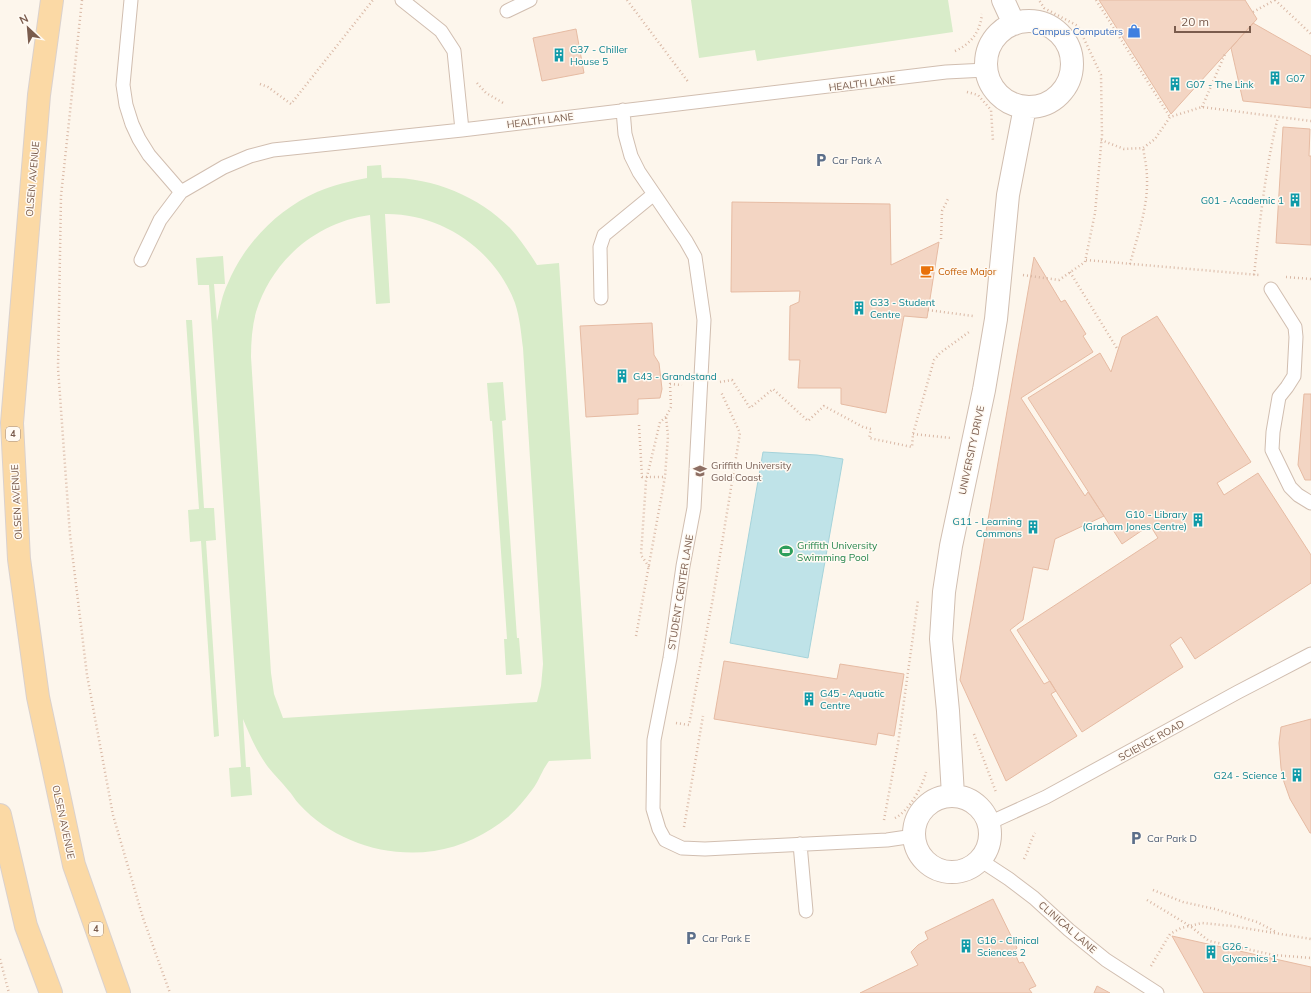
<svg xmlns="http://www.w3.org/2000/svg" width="1311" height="993" viewBox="0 0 1311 993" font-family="Mulish,sans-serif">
	<rect width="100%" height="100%" fill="#fdf6ec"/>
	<path fill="#d8ecc9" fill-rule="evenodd" d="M691,0H948L953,32L757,61L755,50L699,58Z
		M381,165L382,178C429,176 477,195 510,228C520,239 529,252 537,265L559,263L591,759L549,761C542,770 539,781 532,790C525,799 517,809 508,817C487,834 461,847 434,851C385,858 333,841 299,804C295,800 292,794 288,790C282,782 274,775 268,767C257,752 250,736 243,719L246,767H250L252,795L231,797L229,768L241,767L209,285H198L196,258L223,256L225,284H214L217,321C220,308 222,295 228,283C244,244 278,209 317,192C334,185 350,181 367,178V166ZM385,214C442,213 495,250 515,303C520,318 521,333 523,348L543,664L541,686L537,702L283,718L274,694L271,673L251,357C251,342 252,327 256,312C272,260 317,222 370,215L376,304L390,303Z
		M186,320H192L204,508H214L216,540L206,541L219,736L214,737L201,541L190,542L188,510L199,509Z
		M503,382L506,420L502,421L517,638H519L522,674L506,675L504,639H507L492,421H490L487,383Z"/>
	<path fill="#bfe3e8" stroke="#a5d3da" d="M763,452L817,455L843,459L808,658L730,643Z"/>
	<path fill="#f3d5c3" stroke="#e6bba3" d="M1099,0H1245L1257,19L1171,114Z
		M1253,23L1311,56V108L1243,101L1231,48Z
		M576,29L584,73L542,81L533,38Z
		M1283,127L1310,129L1309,156H1311V245L1276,243Z
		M732,202L890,204L891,265L939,242L927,318L904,316L886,413L841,404V388H798L800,360H789L790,306L799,302L800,291L731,292Z
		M1034,257L1061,302L1065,300L1086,334L1083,336L1093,352L1021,398L1085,496L1088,492L1104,516L1055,539L1048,570L1033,567L1023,620L1010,630L1044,684L1050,681L1056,691L1051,694L1077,736L1006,781L960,680Z
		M1157,316L1251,462L1217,483L1224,495L1258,473L1311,555V583L1195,659L1181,637L1170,645L1183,667L1082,732L1017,630L1158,538L1150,525L1122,544L1028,398L1100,353L1111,372L1122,337Z
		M652,323L654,355L659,363L662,389L660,398L638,399V414L586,417L580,326Z
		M1304,394H1311V480H1305L1298,465Z
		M724,661L837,679L840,664L904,674L894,736L878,733L876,745L714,719Z
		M1311,719V833H1310L1290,799L1284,782L1281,768L1279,743L1281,727Z
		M993,899L1017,948L1014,951L1019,963L1023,962L1036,986L1029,989L1032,993H860L918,965L911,952L918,945L928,939L925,932Z
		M1172,936L1311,967V993H1204Z
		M1097,986L1110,993H1094Z"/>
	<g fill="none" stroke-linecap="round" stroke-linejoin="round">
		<g stroke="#d1beb0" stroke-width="15">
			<path id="lane" d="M131,0L123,85L126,105L132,124L139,139L149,155L181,192
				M402,0L441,31L454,51L462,130
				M507,11L530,0
				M623,110L625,134L631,156L639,172L686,241L695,257L704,320L694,508L683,566L670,658L654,740L653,809L659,829L665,840L682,848L705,849L887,840L914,836
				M141,260L160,220L181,192L224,167L250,156L273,150L462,130L946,72L986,70
				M1271,289L1295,327L1296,337L1294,376L1287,387L1279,397L1273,432L1272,450L1290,487L1298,495L1311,503
				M601,298L600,247L604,235L654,194
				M989,823L1046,797L1238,692L1311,654
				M800,844L806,911
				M980,860L1009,879L1034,898L1069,930L1106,960L1157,993"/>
		</g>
		<g stroke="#d1beb0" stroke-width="24">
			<path id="street" d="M1003,0L1014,24
				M986 64a43 43 0 1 1 86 0a43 43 0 1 1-86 0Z
				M953,795L948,711L941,639L944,592L951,546L984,390L996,319L1008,195L1025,107
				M914 834a38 38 0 1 1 76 0a38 38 0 1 1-76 0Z"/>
		</g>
		<g stroke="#dad1cd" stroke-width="24">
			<path id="primary" d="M52,0L39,95L12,423L19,559L38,697L74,865L119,993
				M0,815L26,926L51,993"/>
		</g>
		<path stroke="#d9b8a5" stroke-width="2.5" stroke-dasharray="1 3" stroke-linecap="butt" d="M82,0L61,196L58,368L70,535L87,675L113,815L143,918L170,993
			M627,0L689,83
			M1096,0L1170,117
			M1275,0L1311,34
			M1253,12L1275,0
			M955,51C971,44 980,32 982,14
			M477,83L486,93L505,104
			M260,84L268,87L291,104L373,0
			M967,92L978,95L991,110L993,141
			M1202,107L1225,54
			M1101,140L1124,149L1143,148L1155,139L1170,117L1202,107L1311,121
			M941,239L942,211L948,199
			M1086,260L1259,275
			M1130,264C1137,237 1148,208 1147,179C1147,169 1145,159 1143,148
			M1070,272L1118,350
			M1023,275L1059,280L1085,262L1095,213L1102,135L1101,75L1078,26L1044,8L1039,0
			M1254,275C1260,222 1265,169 1278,117
			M1286,277L1311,279
			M928,310L973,316
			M720,382L732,380L750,408L773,389L808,421L824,406L863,427L871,429L869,438L912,447L913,434L934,360L940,353L969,332
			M639,425L642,477H665
			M913,434L951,438
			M649,567L641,555L646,481L660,422L666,417
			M636,636L665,477L668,436L666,417L671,407L670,384L682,385
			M676,723L689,725L713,598L740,433L721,392
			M974,734L996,792
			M895,818C909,811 923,786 926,772
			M884,820L898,744L918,600
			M684,827L703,716
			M1024,859C1029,850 1030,841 1035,833
			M1153,890L1183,902L1215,909L1257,922L1276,932
			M1147,900L1190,926L1209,941L1274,955L1311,958
			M0,959L9,993
			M1151,966L1170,934L1181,928L1202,923L1232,926L1311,939"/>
		<use href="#lane" stroke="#fff" stroke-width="13"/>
		<use href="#street" stroke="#fff" stroke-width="22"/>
		<use href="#primary" stroke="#fbd9a5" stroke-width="22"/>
	</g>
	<defs>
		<g id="shop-bare" transform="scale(1.08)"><path d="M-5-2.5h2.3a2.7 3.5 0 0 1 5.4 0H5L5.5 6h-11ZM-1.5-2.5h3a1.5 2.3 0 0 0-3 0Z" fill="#3f7fe0" stroke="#fffaf3" stroke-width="2.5" paint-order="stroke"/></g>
		<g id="building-bare" transform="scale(1.08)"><path d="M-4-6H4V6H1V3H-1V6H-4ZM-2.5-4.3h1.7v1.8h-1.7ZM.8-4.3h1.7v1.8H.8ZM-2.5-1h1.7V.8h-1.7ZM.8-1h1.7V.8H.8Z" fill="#0f9aa8" stroke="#fffaf3" stroke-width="2.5" paint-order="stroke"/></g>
		<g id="parking-bare" transform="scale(1.08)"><path d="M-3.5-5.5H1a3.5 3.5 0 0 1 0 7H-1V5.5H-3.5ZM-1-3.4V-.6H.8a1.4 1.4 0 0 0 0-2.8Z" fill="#5c6f8a" stroke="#fffaf3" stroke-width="2.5" paint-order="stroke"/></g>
		<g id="cafe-bare" transform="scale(1.08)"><path d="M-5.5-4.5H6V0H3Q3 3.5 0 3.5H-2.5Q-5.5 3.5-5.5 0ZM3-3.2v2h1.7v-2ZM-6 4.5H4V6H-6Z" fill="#e8710a" stroke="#fffaf3" stroke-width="2.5" paint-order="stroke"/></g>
		<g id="university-bare" transform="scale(1.08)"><path d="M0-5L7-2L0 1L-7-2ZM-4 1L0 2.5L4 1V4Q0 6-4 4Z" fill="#8d6e63" stroke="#fffaf3" stroke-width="2.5" paint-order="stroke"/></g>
		<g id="stadium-bare" transform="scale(1.08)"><path d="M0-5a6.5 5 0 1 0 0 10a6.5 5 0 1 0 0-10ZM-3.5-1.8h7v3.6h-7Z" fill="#2e9e5b" stroke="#fffaf3" stroke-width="2.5" paint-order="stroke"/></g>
	</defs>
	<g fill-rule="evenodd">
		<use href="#shop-bare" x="1134" y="31"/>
		<use href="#building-bare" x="559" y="55"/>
		<use href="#building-bare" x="1275" y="78"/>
		<use href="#building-bare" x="1175" y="84"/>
		<use href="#parking-bare" x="821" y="160"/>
		<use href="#building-bare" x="1295" y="200"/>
		<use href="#cafe-bare" x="927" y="271"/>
		<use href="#building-bare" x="859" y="308"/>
		<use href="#building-bare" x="622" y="376"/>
		<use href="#university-bare" x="700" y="471"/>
		<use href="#building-bare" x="1198" y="520"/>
		<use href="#building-bare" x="1033" y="527"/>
		<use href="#stadium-bare" x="786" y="551"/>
		<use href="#building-bare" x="809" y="699"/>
		<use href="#building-bare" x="1297" y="775"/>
		<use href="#parking-bare" x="1136" y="838"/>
		<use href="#parking-bare" x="691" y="938"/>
		<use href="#building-bare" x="966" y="946"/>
		<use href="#building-bare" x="1211" y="952"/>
	</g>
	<g text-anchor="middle" stroke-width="3" stroke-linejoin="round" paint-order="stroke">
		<g fill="#fffaf3" stroke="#a28b7f" stroke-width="1">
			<rect x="6" y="427" width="14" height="14" rx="3"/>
			<rect x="89" y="922" width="14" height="14" rx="3"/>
		</g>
		<g font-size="9" font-weight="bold" fill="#7a5c4d">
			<text x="13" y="437">4</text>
			<text x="96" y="932">4</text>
		</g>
		<g font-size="10" fill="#366cbe" stroke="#fffaf3" text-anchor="end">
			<text x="1123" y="35">Campus Computers</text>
		</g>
		<g font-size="10" fill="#0d838f" stroke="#fffaf3" text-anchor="start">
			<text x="570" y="53">G37 - Chiller<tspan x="570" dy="12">House 5</tspan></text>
			<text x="1286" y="82">G07</text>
			<text x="1186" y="88">G07 - The Link</text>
			<text x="1284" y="204" text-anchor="end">G01 - Academic 1</text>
			<text x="870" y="306">G33 - Student<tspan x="870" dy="12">Centre</tspan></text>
			<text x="633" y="380">G43 - Grandstand</text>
			<text x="1187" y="518" text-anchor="end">G10 - Library<tspan x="1187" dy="12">(Graham Jones Centre)</tspan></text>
			<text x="1022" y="525" text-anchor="end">G11 - Learning<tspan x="1022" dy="12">Commons</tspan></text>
			<text x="820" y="697">G45 - Aquatic<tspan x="820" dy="12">Centre</tspan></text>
			<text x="1286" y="779" text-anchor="end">G24 - Science 1</text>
			<text x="977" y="944">G16 - Clinical<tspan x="977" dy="12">Sciences 2</tspan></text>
			<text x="1222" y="950">G26 -<tspan x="1222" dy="12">Glycomics 1</tspan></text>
		</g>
		<g font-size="10" fill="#7a5c4d" stroke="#fffaf3">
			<text transform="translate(862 83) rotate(-7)" y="4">HEALTH LANE</text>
			<text transform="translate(540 120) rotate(-7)" y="4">HEALTH LANE</text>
			<text transform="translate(32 179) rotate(-85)" y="4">OLSEN AVENUE</text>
			<text transform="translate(971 450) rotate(-78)" y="4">UNIVERSITY DRIVE</text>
			<text transform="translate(16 502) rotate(-93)" y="4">OLSEN AVENUE</text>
			<text transform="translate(680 592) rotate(-81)" y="4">STUDENT CENTER LANE</text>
			<text transform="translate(1151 740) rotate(-29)" y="4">SCIENCE ROAD</text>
			<text transform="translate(64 822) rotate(78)" y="4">OLSEN AVENUE</text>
			<text transform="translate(1068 927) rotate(41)" y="4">CLINICAL LANE</text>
		</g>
		<g font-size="10" fill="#4e5e75" stroke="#fffaf3" text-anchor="start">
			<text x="832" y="164">Car Park A</text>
			<text x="1147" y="842">Car Park D</text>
			<text x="702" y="942">Car Park E</text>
		</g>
		<g font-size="10" fill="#c56008" stroke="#fffaf3" text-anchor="start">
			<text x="938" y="275">Coffee Major</text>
		</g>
		<g font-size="10" fill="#785e54" stroke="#fffaf3" text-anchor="start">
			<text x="711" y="469">Griffith University<tspan x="711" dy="12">Gold Coast</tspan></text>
		</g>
		<g font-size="10" fill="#27864d" stroke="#fffaf3" text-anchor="start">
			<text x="797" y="549">Griffith University<tspan x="797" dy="12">Swimming Pool</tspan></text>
		</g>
	</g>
	<g transform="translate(28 28) rotate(334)" stroke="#fffaf3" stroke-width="3" paint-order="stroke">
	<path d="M0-3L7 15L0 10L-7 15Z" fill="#7a5c4d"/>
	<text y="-6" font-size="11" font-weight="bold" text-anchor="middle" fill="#7a5c4d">N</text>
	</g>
	<path d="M1175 26v6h75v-6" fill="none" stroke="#7a5c4d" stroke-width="2"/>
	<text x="1181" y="26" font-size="12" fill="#7a5c4d" stroke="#fffaf3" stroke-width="3" paint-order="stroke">20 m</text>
</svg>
